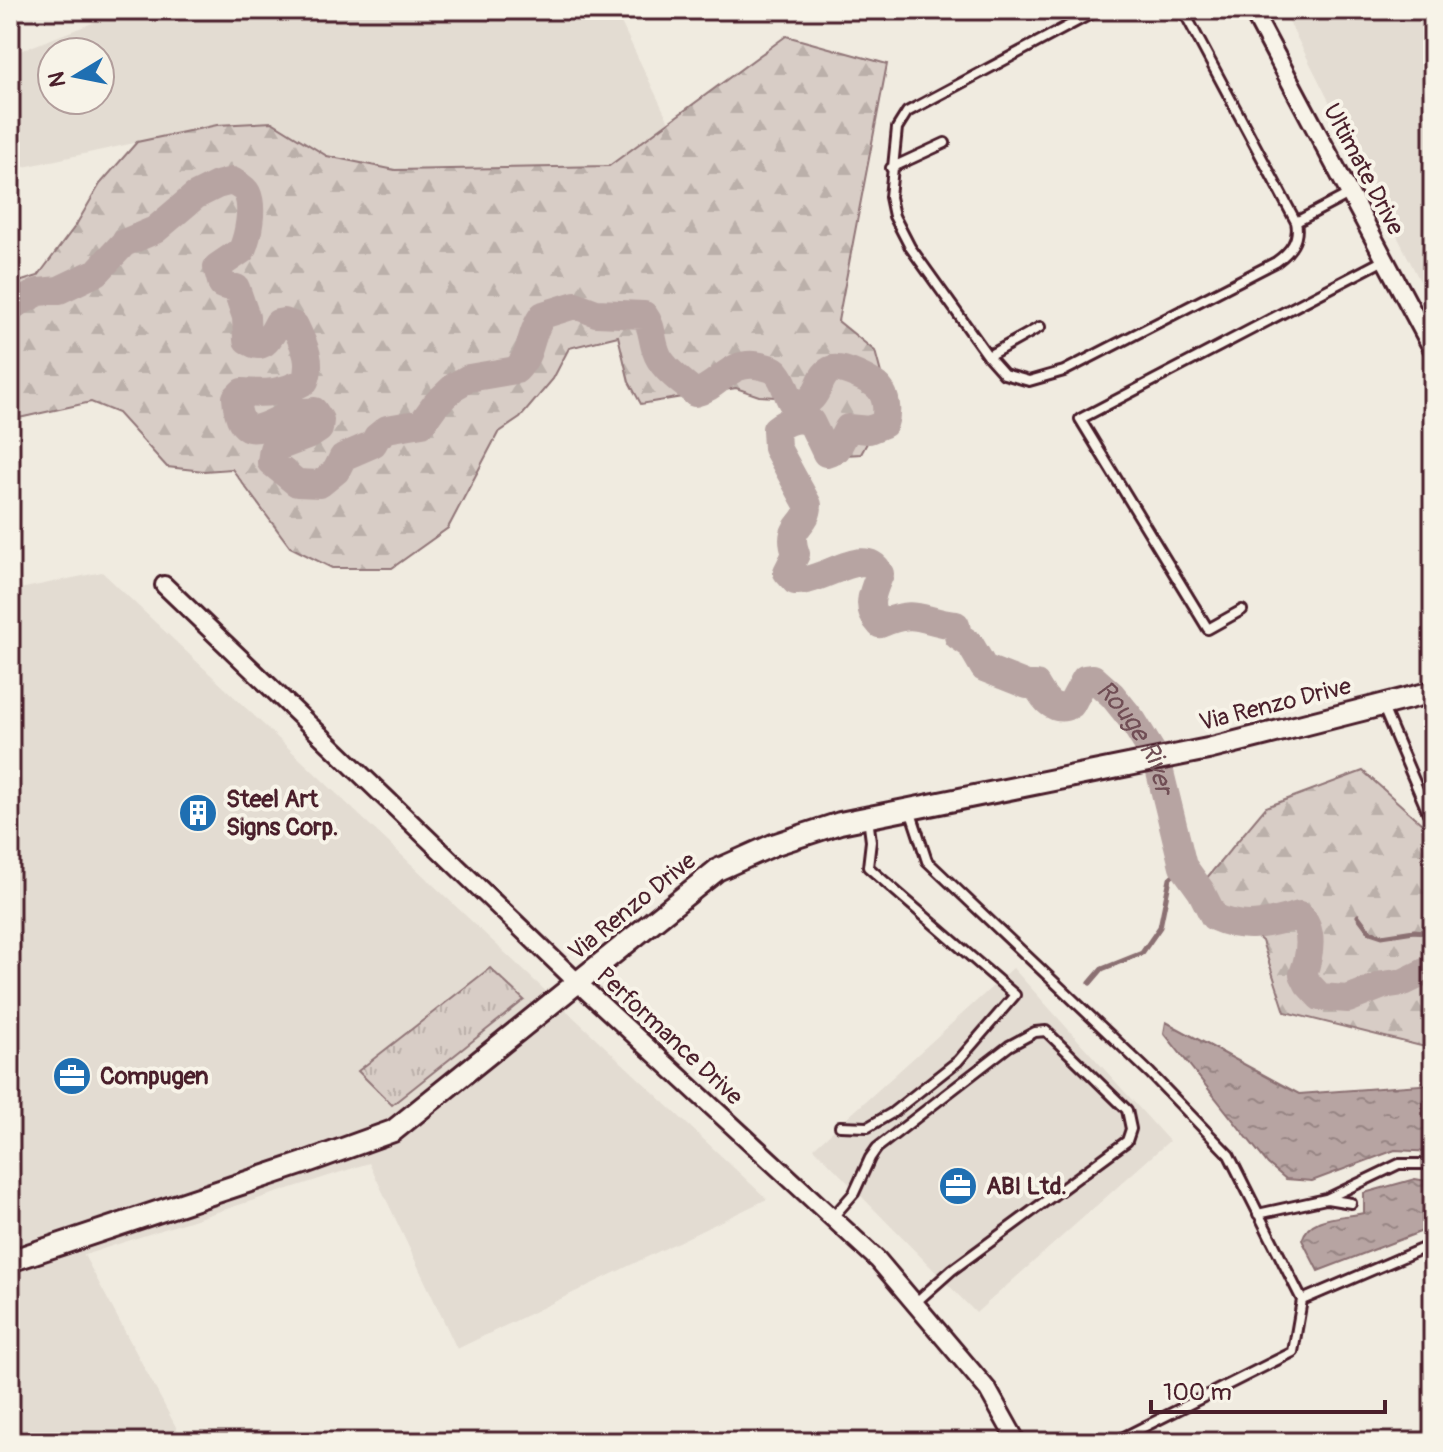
<svg xmlns="http://www.w3.org/2000/svg" width="1443" height="1452" viewBox="0 0 1443 1452" font-family="Pangolin,sans-serif">
	<defs>
		<pattern id="forest-firs" width="22" height="20" patternUnits="userSpaceOnUse" patternTransform="scale(2)"><rect width="22" height="20" fill="#d8cdc6"/><path d="M5 1l3.5 6h-7zM16 11l3.5 6h-7z" fill="#bbb0aa"/></pattern>
		<pattern id="park-tufts" width="24" height="20" patternUnits="userSpaceOnUse" patternTransform="scale(2)"><rect width="24" height="20" fill="#d8cdc6"/><path d="M3 7l-1-3M5 7V3M7 7l1-3M15 17l-1-3M17 17v-4M19 17l1-3" fill="none" stroke="#bbb0aa"/></pattern>
		<pattern id="water-ripples" width="26" height="14" patternUnits="userSpaceOnUse" patternTransform="scale(2)"><rect width="26" height="14" fill="#b7a4a2"/><path d="M2 4q2-2 4 0t4 0M15 11q2-2 4 0t4 0" fill="none" stroke="#978584"/></pattern>
	</defs>
	<rect width="100%" height="100%" fill="#f0ebe0"/>
	<filter id="ink" filterUnits="userSpaceOnUse"><feTurbulence type="fractalNoise" baseFrequency=".0125" numOctaves="2"/><feDisplacementMap in="SourceGraphic" scale="16" xChannelSelector="R" yChannelSelector="G"/><feConvolveMatrix kernelMatrix="1 2 1 2 8 2 1 2 1" color-interpolation-filters="sRGB"/></filter>
	<g filter="url(#ink)">
		<path fill="#e3dcd2" fill-rule="evenodd" d="M126,10H615L669,122L610,166L395,170L327,156L272,122L217,125L10,170V55ZM52,52H100V100H52Z
			M1283,10H1433V307Z
			M102,572L519,966L767,1199L457,1349L369,1163L84,1255L184,1442H10V591Z
			M1013,968L1169,1141L976,1313L814,1148Z"/>
		<path fill="url(#forest-firs)" stroke="#917678" stroke-width="2" d="M786,36L887,64L838,321L875,351L889,403L861,454L828,456L815,444L808,413L793,398L759,396L736,388L641,404L629,382L618,336L569,348L553,379L520,418L498,433L448,528L392,568H332L290,547L232,469L204,471L167,467L118,413L91,402L10,420V281H22L38,276L76,225L100,184L137,142L217,125L272,122L327,156L395,170L609,166Z
			M1363,771L1433,834V1049L1285,1012L1262,941L1200,886L1266,807Z"/>
		<path fill="url(#park-tufts)" stroke="#917678" stroke-width="2" d="M490,968L524,1000L392,1105L358,1071Z"/>
		<path fill="url(#water-ripples)" stroke="#8b6f72" stroke-width="2" d="M1166,1022L1299,1094L1433,1084V1152L1395,1150L1312,1181L1286,1179L1268,1164L1164,1033Z
			M1415,1179L1433,1182V1227L1318,1271L1302,1240C1309,1215 1342,1218 1364,1213V1193Z"/>
		<g fill="none" stroke-linecap="round" stroke-linejoin="round">
			<path stroke="#8b6f72" stroke-width="5" d="M1358,916L1370,932L1382,936L1414,931L1433,933
				M1090,983L1102,969L1142,953L1160,927L1170,878L1183,866"/>
			<path stroke="#b7a4a2" stroke-width="28" id="s1" d="M10,307L39,292L59,290L97,272L124,243L155,230L195,196L217,185L232,181C238,185 244,187 247,193C254,208 248,236 242,250L217,267L222,285L236,288L246,317L247,340C264,353 270,337 278,323L284,322L295,326C304,345 313,361 305,381C284,393 265,394 242,392L236,398C240,450 267,422 295,413C300,412 308,412 314,411L320,420L319,429L310,435L273,449L271,462L297,483L320,484L336,471L343,457L373,444L377,437L387,429L422,423L435,405L455,386L469,378L516,370C534,352 528,335 543,315L575,305L596,313L644,315C653,327 651,337 656,351C661,368 683,382 695,393C720,387 730,358 761,366C768,368 774,368 778,374C786,383 786,397 795,407C824,400 815,375 833,369C841,366 873,381 879,388C887,397 888,413 884,424L869,430L848,428L837,449L826,453L811,422C796,417 788,420 776,429L777,448L808,505C808,527 785,524 796,554L787,572L795,581C823,583 867,543 880,574C873,591 864,608 880,624C918,608 920,621 956,625L958,636L970,644L984,668L1027,685H1036C1044,699 1053,713 1071,705L1085,679L1093,678L1112,695L1133,721L1157,760L1183,866L1201,891L1214,917C1245,931 1267,924 1299,915C1315,931 1310,955 1303,974L1308,984L1320,997L1348,999L1383,985L1404,982L1433,968"/>
			<g stroke="#4a1f2b" stroke-width="14">
				<path id="service" d="M1098,10L907,112L897,128L890,197L894,216L910,247L988,356L1004,374L1029,381L1064,371L1276,262C1290,252 1300,240 1296,222
					M1183,10L1296,222L1349,194
					M891,168L945,143
					M988,356L1040,327
					M1242,610L1208,629L1080,419L1384,260
					M1382,705L1428,813L1433,815
					M910,810L927,861L1150,1073L1229,1155L1302,1300L1293,1352L1114,1442
					M840,1126L868,1127L892,1113L958,1061L1015,995L868,867L871,841L868,818
					M1327,1199L1351,1203
					M1258,1214L1326,1199L1399,1164H1433
					M832,1218L854,1193L870,1158L877,1148L1009,1046L1035,1032L1046,1031L1127,1110L1131,1129L1127,1141L952,1270L915,1303
					M1302,1300L1433,1244"/>
			</g>
			<g stroke="#4a1f2b" stroke-width="22">
				<path id="minor" d="M1252,10L1433,350
					M164,585L578,983L878,1260L988,1390L1017,1442"/>
			</g>
			<g stroke="#4a1f2b" stroke-width="26">
				<path id="tertiary" d="M10,1261L304,1163L393,1131L717,870L773,845L840,823L1208,749L1433,692"/>
			</g>
			<use href="#service" stroke="#f7f3e8" stroke-width="8"/>
			<use href="#minor" stroke="#f7f3e8" stroke-width="16"/>
			<use href="#tertiary" stroke="#f7f3e8" stroke-width="20"/>
		</g>
	</g>
	<defs>
		<g id="building-disc" transform="scale(2)"><circle r="9.5" fill="#1f6fb2" stroke="#f7f3e8"/><path d="M-4-6H4V6H1V3H-1V6H-4ZM-2.5-4.3h1.7v1.8h-1.7ZM.8-4.3h1.7v1.8H.8ZM-2.5-1h1.7V.8h-1.7ZM.8-1h1.7V.8H.8Z" fill="#fff"/></g>
		<g id="office-disc" transform="scale(2)"><circle r="9.5" fill="#1f6fb2" stroke="#f7f3e8"/><path d="M-6-3h4V-5.5h4V-3h4V5H-6ZM-1-4.5V-3h2v-1.5ZM-6 0V1H6V0Z" fill="#fff"/></g>
	</defs>
	<g fill-rule="evenodd">
		<use href="#building-disc" x="198" y="813"/>
		<use href="#office-disc" x="72" y="1076"/>
		<use href="#office-disc" x="958" y="1186"/>
	</g>
	<g text-anchor="middle" stroke-width="8" stroke-linejoin="round" paint-order="stroke">
		<g font-size="24" fill="#4a1f2b" stroke="#f7f3e8">
			<text transform="translate(1364 169) rotate(62)" y="8">Ultimate Drive</text>
			<text transform="translate(1275 704) rotate(-14)" y="8">Via Renzo Drive</text>
			<text transform="translate(632 906) rotate(-39)" y="8">Via Renzo Drive</text>
			<text transform="translate(670 1036) rotate(43)" y="8">Performance Drive</text>
		</g>
		<g font-size="24" font-weight="bold" fill="#4a1f2b" stroke="#f7f3e8" text-anchor="start">
			<text x="226" y="807">Steel Art<tspan x="226" dy="28">Signs Corp.</tspan></text>
			<text x="100" y="1084">Compugen</text>
			<text x="986" y="1194">ABI Ltd.</text>
		</g>
		<g font-size="26" font-style="italic" fill="#704e55" stroke="#f7f3e8">
			<text dy="9" stroke="none"><textPath href="#s1" startOffset="2472">Rouge River</textPath></text>
		</g>
	</g>
	<rect width="1443" height="1452" fill="none" stroke="#f7f3e8" stroke-width="40"/>
	<rect x="20" y="20" width="1403" height="1412" fill="none" stroke="#4a1f2b" stroke-width="3" filter="url(#ink)"/>
	<g transform="translate(76 76) rotate(260)"><circle r="38" fill="#f7f3e8" stroke="#b29e9c" stroke-width="2"/>
	<path d="M0-6L14 30L0 20L-14 30Z" fill="#1f6fb2"/>
	<text y="-12" font-size="22" font-weight="bold" text-anchor="middle" fill="#4a1f2b">N</text>
	</g>
	<path d="M1151 1400v12h234v-12" fill="none" stroke="#4a1f2b" stroke-width="4"/>
	<text x="1163" y="1400" font-size="24" fill="#4a1f2b" stroke="#f7f3e8" stroke-width="6" paint-order="stroke">100 m</text>
</svg>
